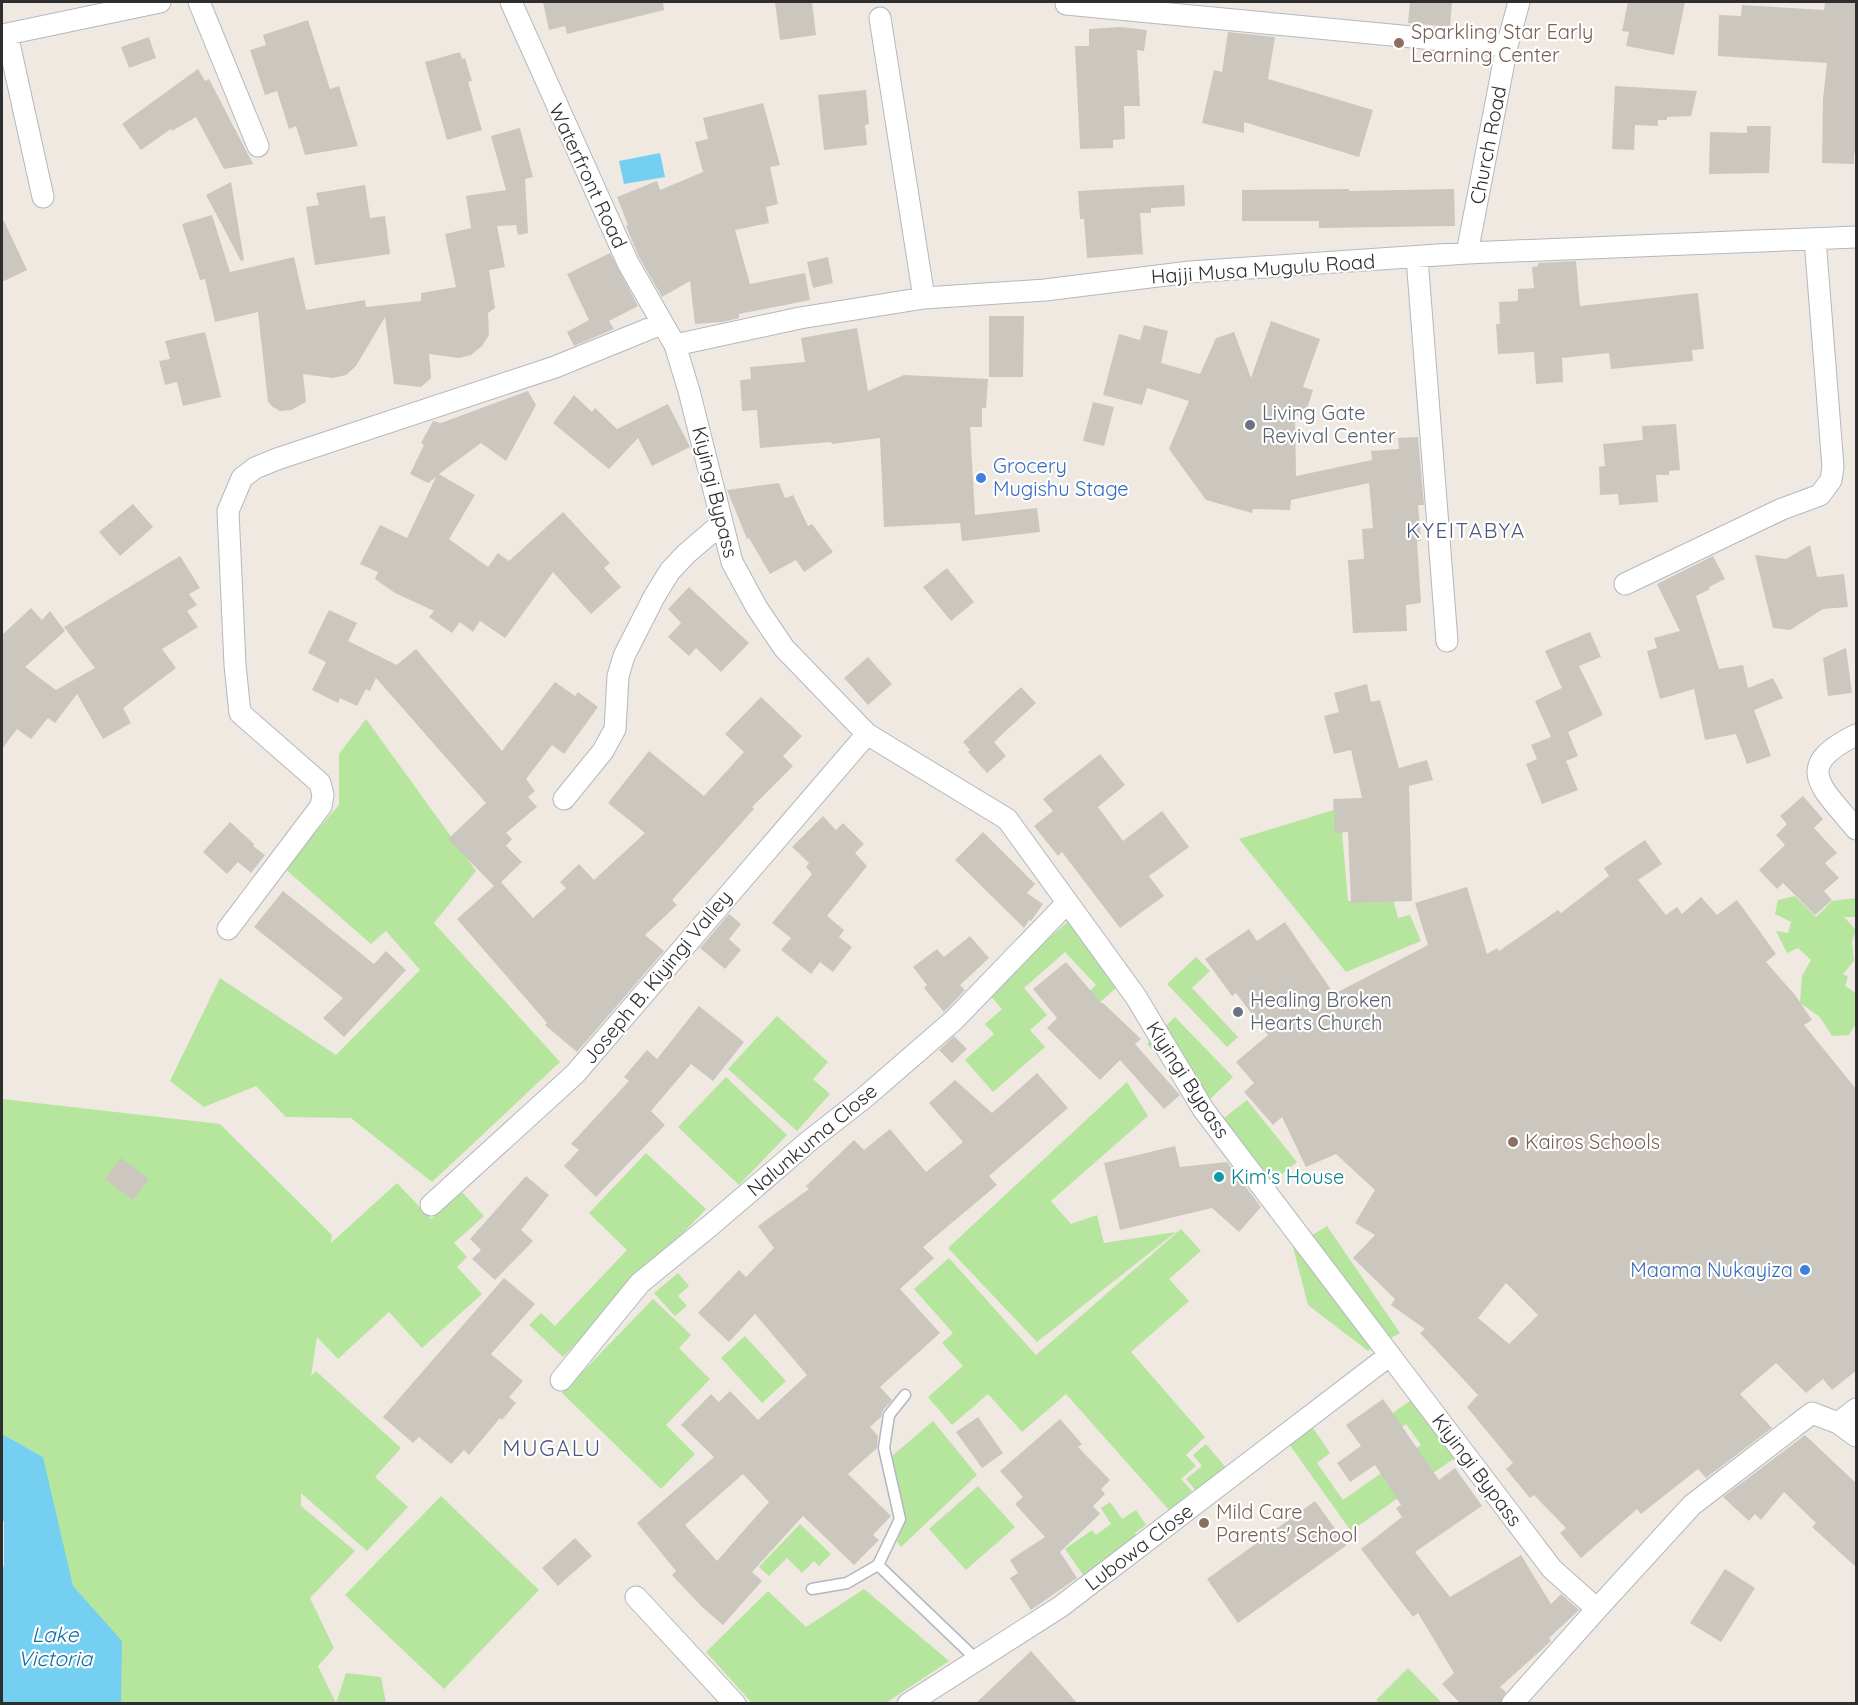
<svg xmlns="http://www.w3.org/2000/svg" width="1858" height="1705" viewBox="0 0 1858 1705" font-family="Quicksand,sans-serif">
	<rect width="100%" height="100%" fill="#efe9e1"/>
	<path fill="#b6e59e" d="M366,719L476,871L434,923L560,1062L432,1182L351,1118L286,1117L256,1086L204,1107L170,1081L220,978L336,1055L420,970L386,931L371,944L284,868L339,805V754Z
		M1340,808L1348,901L1393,899L1398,918L1410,915L1421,941L1346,972L1239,839Z
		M1795,896L1816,917L1832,901L1856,898V917H1844L1856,930L1852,942L1854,961L1843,974L1848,977L1845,986L1856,993V1024L1849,1035L1832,1036L1820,1017L1800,1003L1802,976L1811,960L1798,948L1787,953L1776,931L1788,933L1791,922L1775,914L1778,900Z
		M1079,912L1133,973L1081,1019L1070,1007L1096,985L1065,952L1024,988L1047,1015L1030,1030L1045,1047L993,1092L965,1060L994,1034L985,1024L1002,1009L987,992Z
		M1196,957L1210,971L1192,988L1238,1037L1227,1047L1167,984Z
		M777,1016L828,1062L813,1079L830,1094L797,1131L728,1069Z
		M1175,1017L1233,1077L1205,1104L1147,1044Z
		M726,1077L787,1135L739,1185L678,1127Z
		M1127,1082L1148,1116L1051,1201L1071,1224L1097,1215L1104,1243L1176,1232L1037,1342L948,1248Z
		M2,1099L220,1124L332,1235L331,1243L397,1183L431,1219L462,1192L484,1216L454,1243L467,1257L457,1267L482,1294L422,1348L389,1312L338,1359L317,1337L311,1376L316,1371L401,1448L375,1477L408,1507L367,1551L301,1493V1506L355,1551L310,1598L334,1648L318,1666L336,1703L346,1673L381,1677L386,1703L121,1704V1700L112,1703L42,1498L43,1457L2,1434Z
		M1247,1100L1297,1162L1268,1185L1219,1122Z
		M646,1153L706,1209L563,1357L529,1325L541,1313L555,1326L627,1250L589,1213Z
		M1327,1226L1400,1333L1368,1351L1308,1305L1293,1247Z
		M1181,1229L1201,1251L1169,1279L1189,1301L1131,1352L1205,1437L1186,1455L1196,1466L1181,1479L1192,1491L1169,1510L1066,1394L1022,1432L988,1394L952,1425L928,1397L963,1366L942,1343L953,1333L914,1289L949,1258L1036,1355Z
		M678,1273L689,1286L678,1296L687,1306L675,1316L654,1293Z
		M653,1299L691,1335L679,1348L710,1379L666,1425L695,1454L661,1489L562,1393Z
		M745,1336L786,1381L762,1403L721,1358Z
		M1417,1396L1459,1455L1351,1531L1289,1444L1313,1428L1330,1453L1317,1463L1343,1500L1421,1445L1406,1424L1394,1433L1384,1419Z
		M933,1421L977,1475L901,1547L897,1542L905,1520L892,1456Z
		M1206,1444L1227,1469L1197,1492L1186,1479L1202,1466L1193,1455Z
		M978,1486L1015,1527L966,1570L929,1529Z
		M441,1496L539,1590L444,1689L345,1595Z
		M1110,1502L1122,1519L1136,1510L1146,1525L1135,1533L1138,1539L1084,1576L1065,1549L1092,1530L1096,1535L1111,1524L1101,1508Z
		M800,1524L831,1554L819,1566L814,1561L802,1573L787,1558L769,1576L759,1567Z
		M864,1589L949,1661L886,1703H752L706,1652L768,1591L806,1627Z
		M1408,1668L1441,1702L1439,1703H1380L1376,1700Z"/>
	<path fill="#75cff0" d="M660,153L665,177L624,184L619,161Z
		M2,1434L43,1457L73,1586L122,1641L121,1703H2V1571L4,1565V1522L2,1519Z"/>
	<path fill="#cbc7bf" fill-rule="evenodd" d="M543,2H663L664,10L567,34L565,26L549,30Z
		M775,2H812L816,35L780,40Z
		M1410,2H1452L1450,27L1408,23Z
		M1628,2H1685L1674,55L1626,46L1629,32L1622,31Z
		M1825,2H1857V153H1854V164L1822,163L1823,99L1827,63L1718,56L1719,15L1741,16L1742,5L1824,10Z
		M308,20L330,89L339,86L358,146L305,155L296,126L289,129L277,91L265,95L250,50L266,45L263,35Z
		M1121,27L1147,30L1144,51L1137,50L1140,106H1124L1125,139L1113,140V148L1080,149L1075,46H1089V29Z
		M1228,32L1275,37L1268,79L1373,110L1359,157L1244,122V133L1202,123L1214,70L1222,72Z
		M149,37L156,58L129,68L121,47Z
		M460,52L462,59L465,58L472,81L468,82L482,130L447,140L425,62Z
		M198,69L205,81L209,79L253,164L224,169L196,117L172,131L171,129L141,150L122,124Z
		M1615,86L1697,91L1691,116L1667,117V120H1658V126L1635,125L1634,150L1612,149Z
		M866,90L869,124L865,125L867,145L824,150L818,95Z
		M763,103L780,165L770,167L778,204L766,207L769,223L735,230L750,284L805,273L810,300L739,314V318L723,322L695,324L690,281L662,297L639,257L626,226L628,225L617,197L657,181L660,190L703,172L695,142L708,139L703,118Z
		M1747,126H1771L1769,173L1709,174L1710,132L1747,133Z
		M520,128L533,177L525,179L528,233L518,235L516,225L497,226L505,267L489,270L495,308L488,313L489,335L482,346L471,355L459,358L429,354L431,378L421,387L394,384L385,317L356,366L346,375L333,378L303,374L306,402L291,410L280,411L273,407L268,402L258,312L215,322L205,279L200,280L182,224L212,215L230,272L294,257L306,310L365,300L366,307L421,301V293L456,287L445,234L471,228L466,196L506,190L491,136Z
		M231,182L244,260L241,261L206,195Z
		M365,185L370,218L385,216L390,254L315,265L306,207L319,205L316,193Z
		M1184,185L1185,206L1151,208V213H1140L1143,254L1087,258L1084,219H1080L1078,191Z
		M1349,189V191L1454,189L1455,226L1319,228V221H1242V190Z
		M2,217L27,270L2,282Z
		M610,253L638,306L609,321L614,329L574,346L567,332L589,320L567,274Z
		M828,257L833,283L813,288L807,262Z
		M1576,261L1580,306L1698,293L1704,349L1692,350L1693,361L1611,369L1609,353L1562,358L1563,382L1536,384L1534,352L1498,354L1496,324H1500L1499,302L1518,301V289L1534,288L1532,267L1538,266V263Z
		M989,316H1024L1023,377H989Z
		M1271,321L1320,339L1303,387L1313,390L1304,418L1295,415L1296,476L1372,460L1371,451L1399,449L1398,438L1418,437L1424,505H1418L1421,541H1417L1421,603L1406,605L1407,631L1353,633L1348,560L1364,559L1362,529L1373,528L1369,483L1291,500L1290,510L1253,509L1252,513L1206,500L1169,449L1189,401L1147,388L1142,405L1103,395L1119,334L1140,340L1144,325L1168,331L1161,363L1200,374L1216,338L1234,332L1251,378Z
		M857,328L868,391L904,375L988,379L986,408H982V427H970L975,515L1037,508L1040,532L962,541L960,523L884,527L880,438L832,444L831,442L760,448L757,410L742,411L740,380L751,379L750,367L805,362L801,338Z
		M205,332L221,397L183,406L177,382L165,385L159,361L170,359L165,341Z
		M528,391L536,405L506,461L481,443L439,474L475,495L449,539L488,567L498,553L509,561L563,512L610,563L604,568L621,587L591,614L553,572L505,638L480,621L473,632L460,622L452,633L429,617L434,611L395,593L375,579L378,572L360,564L380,525L407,538L436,477L428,483L410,474L424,445L421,443L433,421L441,423Z
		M574,395L592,412L595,408L617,429L668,404L690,447L652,466L638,438L609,469L553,423Z
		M1093,402L1114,407L1104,446L1083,441Z
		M1676,424L1680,470L1669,471V475H1656L1658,502L1619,505L1618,494L1600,495L1599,467L1605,466L1603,444L1643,440L1642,426Z
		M779,483L785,498L793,495L808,526L812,524L833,552L804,572L796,560L770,574L749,538L747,539L727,490Z
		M133,504L153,527L120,556L99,532Z
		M1810,545L1817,577L1844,574L1848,607L1823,609L1790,630L1773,628L1755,555L1786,559Z
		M180,556L200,588L189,594L197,605L187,611L198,627L162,649L176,668L123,708L131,723L103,739L77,694L55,723L48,718L31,739L17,729L2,749V635L31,608L42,620L50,611L65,631L25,667L56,690L95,668L64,627Z
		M1713,556L1725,579L1709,587L1710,589L1696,596L1719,669L1743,665L1748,688L1773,678L1783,698L1754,710L1771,756L1747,764L1736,734L1705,740L1694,689L1660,699L1647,651L1657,648L1654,638L1680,631L1657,584Z
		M947,568L974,602L951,621L923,587Z
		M689,587L749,643L721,672L696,648L689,656L668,637L681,623L668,609Z
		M329,610L357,623L348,641L397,665L416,649L502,751L555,682L575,696L578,692L598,707L564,754L552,745L526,779L535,791L528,797L537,807L506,833L512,839L506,846L522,862L501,882L533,918L566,888L560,882L579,864L594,880L645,833L608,803L649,751L704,796L744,752L725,734L761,697L802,736L783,756L793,766L752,807L754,809L672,900L677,905L645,935L664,951L577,1052L545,1025L547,1023L457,919L494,886L448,839L486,803L376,678L370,691L366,689L357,706L340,698L338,703L312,690L326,662L308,653Z
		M1590,632L1601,657L1579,666L1603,715L1568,732L1578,756L1566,761L1578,790L1542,804L1526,764L1537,759L1531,745L1551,737L1535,701L1562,688L1545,651Z
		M1846,648L1852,693L1828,696L1823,658Z
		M868,657L892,684L868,705L844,678Z
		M1367,684L1371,702L1380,700L1399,768L1427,760L1433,780L1409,786L1412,901L1351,903L1348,832L1335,833L1333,799L1362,798L1351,750L1334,754L1324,716L1339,712L1334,693Z
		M1021,687L1036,703L994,742L1006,756L987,773L968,752L970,750L963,742Z
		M1100,754L1125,785L1098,807L1123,841L1162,811L1189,847L1149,876L1164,896L1120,928L1062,852L1058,856L1034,826L1053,811L1043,799Z
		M1803,796L1823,819L1814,828L1837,853L1825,863L1839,878L1824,891L1832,900L1815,915L1783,883L1777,889L1759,870L1785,845L1776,835L1787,824L1780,816Z
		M823,816L836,830L843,823L864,844L855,853L867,866L827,916L844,930L839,937L852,947L833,972L820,962L811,974L781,950L791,938L772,923L812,874L806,867L809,863L792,847Z
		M230,822L254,844L253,846L265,855L251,873L238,862L227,874L203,852Z
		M983,832L1035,884L1027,893L1043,904L1031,921L1029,920L1024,928L955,860Z
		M1645,840L1662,864L1638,880L1666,915L1677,907L1682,914L1701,897L1717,915L1737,900L1776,954L1766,962L1795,995L1812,1020L1804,1025L1857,1090V1370L1832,1390L1823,1379L1806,1393L1776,1363L1740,1394L1772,1428L1706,1478L1698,1469L1641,1514L1637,1509L1581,1558L1560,1533L1566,1528L1534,1495L1530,1498L1506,1469L1513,1463L1467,1407L1478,1395L1420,1333L1425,1329L1391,1305L1395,1299L1353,1258L1375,1235L1355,1223L1375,1190L1336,1154L1306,1167L1282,1117L1273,1125L1244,1092L1254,1083L1236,1062L1268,1035L1236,993L1232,996L1205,959L1249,929L1257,941L1285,922L1334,994L1428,945L1415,903L1467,887L1487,954L1497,948L1499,951L1558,910L1561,913L1609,876L1604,868ZM1506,1283L1538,1315L1509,1344L1478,1318Z
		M283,891L374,964L386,951L406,970L344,1037L323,1018L343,998L254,927Z
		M729,914L741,924L729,939L741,950L725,969L700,948Z
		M970,936L989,958L960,985L965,990L944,1012L924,988L927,985L913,967L937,949L944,957Z
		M1066,962L1102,1004L1103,1003L1141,1039L1135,1044L1179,1094L1180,1095L1164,1109L1120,1060L1100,1080L1047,1028L1057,1018L1033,989Z
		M699,1006L744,1042L713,1081L691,1064L651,1111L665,1125L596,1197L564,1166L579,1150L571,1144L629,1081L624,1077L647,1050L657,1059Z
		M954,1036L967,1049L952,1063L939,1050Z
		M1037,1073L1068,1108L989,1176L997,1185L923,1247L934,1258L900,1289L940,1333L880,1387L892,1400L883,1410L881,1417L870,1427L878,1436L877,1448L848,1474L891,1516L873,1535L879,1540L854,1565L803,1516L752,1572L762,1581L723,1625L702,1607L672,1575L676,1571L637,1523L714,1457L681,1425L711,1394L719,1402L730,1391L758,1420L807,1375L755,1314L729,1342L698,1313L739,1270L746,1277L774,1248L758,1226L809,1189L806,1186L854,1140L864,1150L890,1129L926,1172L963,1142L929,1103L955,1080L992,1113ZM743,1474L769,1502L717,1561L685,1525Z
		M1175,1146L1180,1167L1227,1162L1261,1207L1239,1232L1212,1208L1120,1230L1104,1163Z
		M121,1158L149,1179L133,1200L105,1179Z
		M526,1176L549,1195L521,1230L533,1241L495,1280L472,1259L481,1250L470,1239Z
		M504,1278L535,1304L491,1354L523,1381L509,1397L516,1403L502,1420L500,1418L469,1455L464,1450L451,1464L419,1437L413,1443L383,1417Z
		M1383,1399L1439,1480L1455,1468L1482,1506L1415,1552L1450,1597L1521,1555L1551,1604L1561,1594L1579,1610L1549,1638L1551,1641L1548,1644L1500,1687L1506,1692L1500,1704H1461L1442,1684L1454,1673L1418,1613L1413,1617L1361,1549L1402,1517L1396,1508L1401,1505L1375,1465L1350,1482L1337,1463L1361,1446L1346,1425Z
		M978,1417L1003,1453L982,1468L956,1432Z
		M1060,1419L1082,1444L1078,1447L1110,1480L1101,1489L1105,1494L1093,1506L1100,1514L1060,1552L1077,1578L1031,1610L1010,1578L1018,1573L1010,1560L1045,1537L1015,1504L1023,1497L1000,1471Z
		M1805,1435L1857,1484V1568L1812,1527L1816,1523L1784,1492L1761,1520L1755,1514L1749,1521L1723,1497Z
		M1315,1501L1347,1545L1238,1623L1207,1579Z
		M575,1538L592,1556L558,1586L542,1568Z
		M1725,1569L1755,1588L1721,1642L1690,1623Z
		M1031,1651L1078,1704H975Z"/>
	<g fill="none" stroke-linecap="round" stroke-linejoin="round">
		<g stroke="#b4b7c1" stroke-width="13">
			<path id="service" d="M905,1395L889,1415L884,1448L900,1519L878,1565L977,1660
				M812,1589L847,1583L878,1565"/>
		</g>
		<g stroke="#b4b7c1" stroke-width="23">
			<path id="minor" d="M199,2L258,146
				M511,2L628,263L675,345L689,391L732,562L757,608L784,648L867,734L1007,819L1136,997L1203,1109L1552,1569L1597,1609L1692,1505L1812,1413L1838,1423L1856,1436
				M1066,4L1507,46
				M880,18L924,298
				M7,34L43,197
				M2,35L160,2
				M1467,253L1507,46L1519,2
				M1417,258L1447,641
				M675,345L800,318L924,298L1045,290L1190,272L1467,253L1856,237
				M1625,584L1782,509L1820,495L1831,480L1833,467L1815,239
				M1856,735C1791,767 1822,787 1856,829
				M564,799L603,751L615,729L618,676L624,656L654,597L670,571L686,554L721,524
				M228,929L321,806L323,795L320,783L240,713L235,665L228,511L242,478L255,468L277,459L555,367L661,324
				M431,1205L575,1074L867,734
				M561,1380L640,1283L711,1225L809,1141L864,1098L954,1020L1067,903
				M1838,1423L1856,1409
				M636,1597L735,1704
				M908,1704L1060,1607L1390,1355
				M1512,1704L1597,1609"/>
		</g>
		<use href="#service" stroke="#fff" stroke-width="10"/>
		<use href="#minor" stroke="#fff" stroke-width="21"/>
	</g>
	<g fill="#8d6e63" stroke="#fff" stroke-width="2">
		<circle cx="1399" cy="43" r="6"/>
		<circle cx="1513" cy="1142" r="6"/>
		<circle cx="1204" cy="1523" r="6"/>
	</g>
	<g fill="#6b7280" stroke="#fff" stroke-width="2">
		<circle cx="1250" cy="425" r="6"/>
		<circle cx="1238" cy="1012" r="6"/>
	</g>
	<g fill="#3f7fe0" stroke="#fff" stroke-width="2">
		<circle cx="981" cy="478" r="6"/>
		<circle cx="1805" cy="1270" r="6"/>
	</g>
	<circle fill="#0f9aa8" stroke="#fff" stroke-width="2" cx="1219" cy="1177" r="6"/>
	<g text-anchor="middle" stroke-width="4.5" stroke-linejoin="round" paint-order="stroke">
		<g font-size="20" fill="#785e54" stroke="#fff" text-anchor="start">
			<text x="1411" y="39">Sparkling Star Early<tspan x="1411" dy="23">Learning Center</tspan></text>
			<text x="1525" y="1149">Kairos Schools</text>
			<text x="1216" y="1519">Mild Care<tspan x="1216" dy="23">Parents' School</tspan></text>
		</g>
		<g font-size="20" fill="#2e2e2e" stroke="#fff">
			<text transform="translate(1488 145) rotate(-79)" y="7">Church Road</text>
			<text transform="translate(588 176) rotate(65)" y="7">Waterfront Road</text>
			<text transform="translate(1263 269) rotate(-4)" y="7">Hajji Musa Mugulu Road</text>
			<text transform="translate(715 492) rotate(76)" y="7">Kiyingi Bypass</text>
			<text transform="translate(657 977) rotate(-50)" y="7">Joseph B. Kiyingi Valley</text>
			<text transform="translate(1188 1080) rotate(57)" y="7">Kiyingi Bypass</text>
			<text transform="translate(812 1140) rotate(-40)" y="7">Nalunkuma Close</text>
			<text transform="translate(1477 1470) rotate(53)" y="7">Kiyingi Bypass</text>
			<text transform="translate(1139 1547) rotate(-37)" y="7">Lubowa Close</text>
		</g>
		<g font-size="20" fill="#5b616d" stroke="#fff" text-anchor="start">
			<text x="1262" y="420">Living Gate<tspan x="1262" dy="23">Revival Center</tspan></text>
			<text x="1250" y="1007">Healing Broken<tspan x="1250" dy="23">Hearts Church</tspan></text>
		</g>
		<g font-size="20" fill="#366cbe" stroke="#fff" text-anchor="start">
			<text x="993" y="473">Grocery<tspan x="993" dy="23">Mugishu Stage</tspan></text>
			<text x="1793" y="1277" text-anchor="end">Maama Nukayiza</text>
		</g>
		<g font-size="20" fill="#0d838f" stroke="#fff" text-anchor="start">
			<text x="1231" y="1184">Kim's House</text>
		</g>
		<g font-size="21" letter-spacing="1.5" fill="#4d5680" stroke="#fff">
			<text x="1466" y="538">KYEITABYA</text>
		</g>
		<g font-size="21" font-style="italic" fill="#0d6fa3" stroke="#fff">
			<text x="55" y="1642">Lake<tspan x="55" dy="24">Victoria</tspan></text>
		</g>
		<g font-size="22" letter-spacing="1.5" fill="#4d5680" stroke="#fff">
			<text x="552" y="1456">MUGALU</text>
		</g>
	</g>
	<rect width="1858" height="1705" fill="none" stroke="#2e2e2e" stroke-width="6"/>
</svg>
